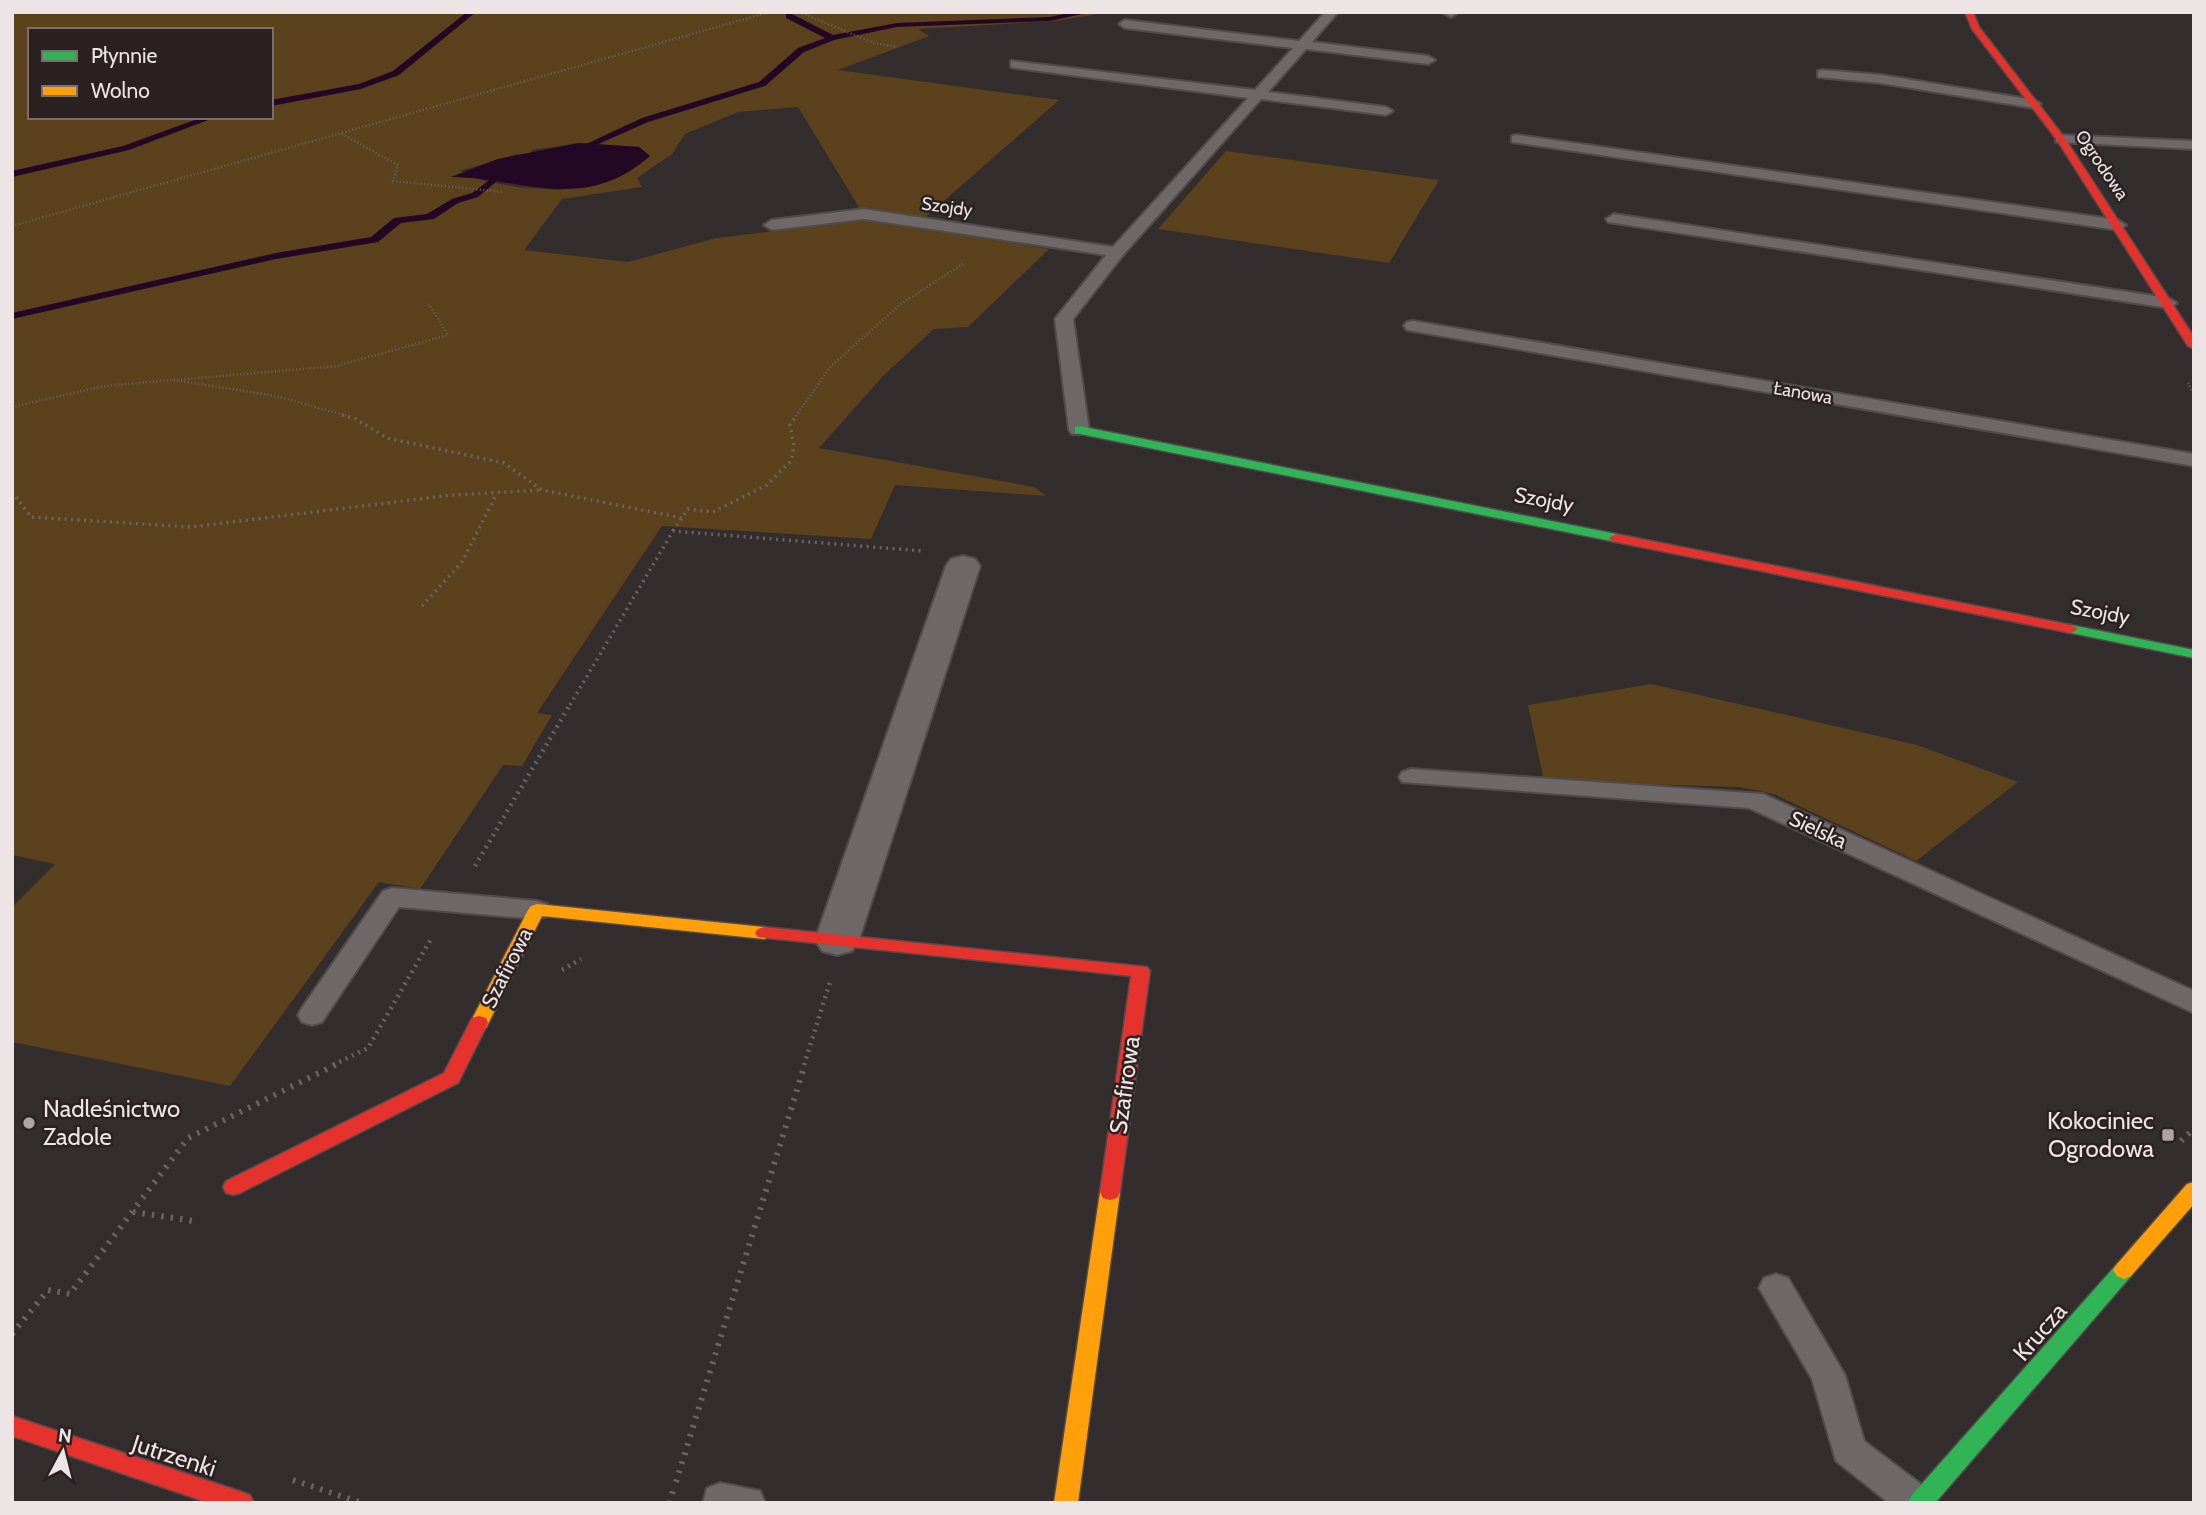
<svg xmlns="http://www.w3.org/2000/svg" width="2206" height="1515" viewBox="0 0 2206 1515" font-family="Cabin,sans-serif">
	<rect width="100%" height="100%" fill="#332d2d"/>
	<path fill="#5c411d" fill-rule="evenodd" d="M12,12H1110L1056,21L918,29L929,36L838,70L1059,100L922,220L860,209L798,107L738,112L685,134L672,154L637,178L642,187L562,199L524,250L628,262L716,238L867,220L1049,249L968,327L934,329L884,375L819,448L1034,487L1046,496L895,485L871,539L662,526L537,713L552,715L522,766L503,765L420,889L379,882L230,1086L12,1042V907L55,864L12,855ZM30,30H271V117H30ZM579,143L639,147L598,185L557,190L517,187L485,181L460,171L517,154L530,155L532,150Z
		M1226,151L1439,180L1389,263L1158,229Z
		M1651,684L1917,745L2018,782L1916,861L1774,794L1739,787L1544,781L1528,705Z"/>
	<path fill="#240625" d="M579,143L639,147L650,156C584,214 524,178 451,177L498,159Z"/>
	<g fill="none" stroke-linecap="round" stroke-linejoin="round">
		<path fill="#240625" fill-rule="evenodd" d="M467,12H476L399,75L361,89L271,106V100L359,84L393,71Z
			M1073,12H1091L1050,21L897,27L834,40L804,52L765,86L648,122L592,147L584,145L642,118L759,82L798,48L825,38L786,18V14H792L833,35L897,23L1050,17Z
			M203,117H216L129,150L12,177V171L123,146Z
			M491,179L496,182L478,197L458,203L434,219L401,223L378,242L276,259L12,319V313L276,253L371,237L394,218L427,214L452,199L472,193Z"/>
		<g stroke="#514b4b" stroke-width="4">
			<path id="lane" d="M1325,12H1338L1312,42L1428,56L1435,60L1428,64L1306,49L1268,92L1386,107L1393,111L1386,115L1261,99L1123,255L1073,319L1089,430L1086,434H1072L1069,430L1055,319L1106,255L864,219L772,230L764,225L772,220L864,209L1113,247L1248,98L1016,68L1011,67V61L1255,90L1293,48L1125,28L1119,24L1125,20L1299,41Z
				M1442,12H1457V13L1451,17Z
				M1823,70L1881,75L2034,100L2041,104L2034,108L1881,83L1818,77V71Z
				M1517,135L2118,220L2126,225L2118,230L1512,142V136Z
				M2061,135L2194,141V149L2056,142V136Z
				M1614,214L2168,298L2177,303L2168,308L1608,222L1606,219Z
				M1413,321L2194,454V466L1407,330L1404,326L1407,322Z
				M1411,769L1763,794L2194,991V1013L1749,808L1402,782L1399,777L1402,772Z
				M392,888L537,901L547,904L550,910L547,916L537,919L399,907L322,1022L312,1025L302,1022L298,1015L302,1008L383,891Z
				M1776,1274L1788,1278L1845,1375L1864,1441L1930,1491L1935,1503H1889L1836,1461L1812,1379L1759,1288L1764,1278Z
				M720,1483L760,1491L765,1503H703L707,1488Z"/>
		</g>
		<g stroke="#514b4b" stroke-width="4">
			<path id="street" d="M963,556L975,559L980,566L859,940L852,951L837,955L822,951L815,940L946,566L951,559Z"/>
		</g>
		<g stroke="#514b4b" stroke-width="3">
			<path id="fast" d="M1079,426L1616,534L1623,538L1616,542L1075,433V427Z
				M2071,625L2194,650V658L2066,632L2064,629L2066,626Z
				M2124,1261L2131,1264L2135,1270L2131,1276L1935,1503H1908L1912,1495L2117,1264Z"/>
		</g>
		<g stroke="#514b4b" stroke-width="3">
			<path id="slow" d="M537,904L764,927L770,929L773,933L770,937L764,939L542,916L486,1028H472L470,1023L528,910L531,906Z
				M2194,1182V1204L2131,1276L2124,1279L2117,1276L2113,1270L2117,1264L2187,1184Z
				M1110,1184L1117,1186L1120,1192L1078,1503H1054L1100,1192L1103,1186Z"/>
		</g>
		<g stroke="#514b4b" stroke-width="3">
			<path id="jam" d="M1965,12H1973L1979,27L2064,137L2194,337V349L2188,346L2057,140L1972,29Z
				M1616,534L2071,625L2078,629L2071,633L1611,541L1609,538Z
				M764,927L1147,967L1150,971L1120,1192L1117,1198L1110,1200L1103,1198L1100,1192L1131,976L758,937L755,933L758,929Z
				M479,1016L486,1018L488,1023L458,1083L240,1193L233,1195L226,1193L223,1187L226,1181L444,1073L472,1018Z
				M12,1416L242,1492L250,1495L254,1503H209L12,1436Z"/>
		</g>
		<path stroke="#696464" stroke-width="2.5" stroke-dasharray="1 2.5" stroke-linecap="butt" d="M799,12L874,43L897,47
			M342,134L398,165L393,181L503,192
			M12,226L770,12
			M174,380L276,396L348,416
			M2188,383L2194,395
			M12,407L104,386L337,366L448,335L429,304
			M796,416L831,366L902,303L963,264"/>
		<path stroke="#696464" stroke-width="3.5" stroke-dasharray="2 4.5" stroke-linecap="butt" d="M342,415L354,418L387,438L504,463L542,490L682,518
			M12,492L31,517L191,527L452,495L542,490
			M673,531L688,509L713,512L767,485L791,461L794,446L790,425L797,415
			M422,606L462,562L496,495
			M570,705L673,531L923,551"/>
		<path stroke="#696464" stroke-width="4.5" stroke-dasharray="2 5" stroke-linecap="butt" d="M475,866L571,703
			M562,970L581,959
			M333,1065L368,1048L431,939
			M804,1065L830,982"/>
		<path stroke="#696464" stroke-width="6" stroke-dasharray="2.5 7" stroke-linecap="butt" d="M2181,1141L2194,1128
			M133,1212L194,1221
			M12,1334L48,1290L70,1294L188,1138L337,1064
			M293,1480L362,1503
			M676,1482L805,1064
			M670,1503L673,1490"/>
		<use href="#lane" fill="#6e6868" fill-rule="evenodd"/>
		<use href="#street" fill="#6e6868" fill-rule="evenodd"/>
		<use href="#fast" fill="#30b455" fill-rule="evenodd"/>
		<use href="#slow" fill="#ff9f0a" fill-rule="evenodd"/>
		<use href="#jam" fill="#e5322d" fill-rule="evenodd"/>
	</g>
	<g fill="#aca5a5" stroke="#2c2121" stroke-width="2.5">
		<circle cx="29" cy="1123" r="7"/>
		<rect x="2161" y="1128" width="14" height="14" rx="3.5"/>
	</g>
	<g text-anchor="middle" stroke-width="5" stroke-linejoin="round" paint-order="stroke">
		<g font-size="18" fill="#ede5e5" stroke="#2c2121">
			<text transform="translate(2102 165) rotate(56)" y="6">Ogrodowa</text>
			<text transform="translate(947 207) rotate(8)" y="6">Szojdy</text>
			<text transform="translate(1803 393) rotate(10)" y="6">Łanowa</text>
		</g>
		<g font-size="21" fill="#ede5e5" stroke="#2c2121">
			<text transform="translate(1544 500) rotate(11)" y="7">Szojdy</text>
			<text transform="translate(2100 612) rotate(11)" y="7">Szojdy</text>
			<text transform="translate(1818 830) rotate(25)" y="7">Sielska</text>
			<text transform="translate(507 968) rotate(-63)" y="7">Szafirowa</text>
		</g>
		<g font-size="24" fill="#ede5e5" stroke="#2c2121">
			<text transform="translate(1125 1085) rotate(-82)" y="8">Szafirowa</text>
			<text transform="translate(2040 1332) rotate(-49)" y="8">Krucza</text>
			<text transform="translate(174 1456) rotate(18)" y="8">Jutrzenki</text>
		</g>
		<g font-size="24" fill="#ede5e5" stroke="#2c2121" text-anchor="start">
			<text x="43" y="1117">Nadleśnictwo<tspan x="43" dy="28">Zadole</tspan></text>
			<text x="2154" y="1129" text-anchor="end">Kokociniec<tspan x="2154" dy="28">Ogrodowa</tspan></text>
		</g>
	</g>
	<rect width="2206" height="1515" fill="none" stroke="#ede5e5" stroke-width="28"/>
	<rect x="28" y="28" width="245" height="91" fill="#2c2121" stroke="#796f6f" stroke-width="2"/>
	<rect x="42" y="51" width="35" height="10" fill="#30b455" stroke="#796f6f" stroke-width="2"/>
	<text x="91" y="63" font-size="21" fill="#ede5e5">Płynnie</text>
	<rect x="42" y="86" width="35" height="10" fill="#ff9f0a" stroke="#796f6f" stroke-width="2"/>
	<text x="91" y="98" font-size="21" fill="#ede5e5">Wolno</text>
	<g transform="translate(63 1452) rotate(7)" stroke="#2c2121" stroke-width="5" paint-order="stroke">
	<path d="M0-5L12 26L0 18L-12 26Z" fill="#ede5e5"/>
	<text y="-10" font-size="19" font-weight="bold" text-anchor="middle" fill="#ede5e5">N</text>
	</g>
</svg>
